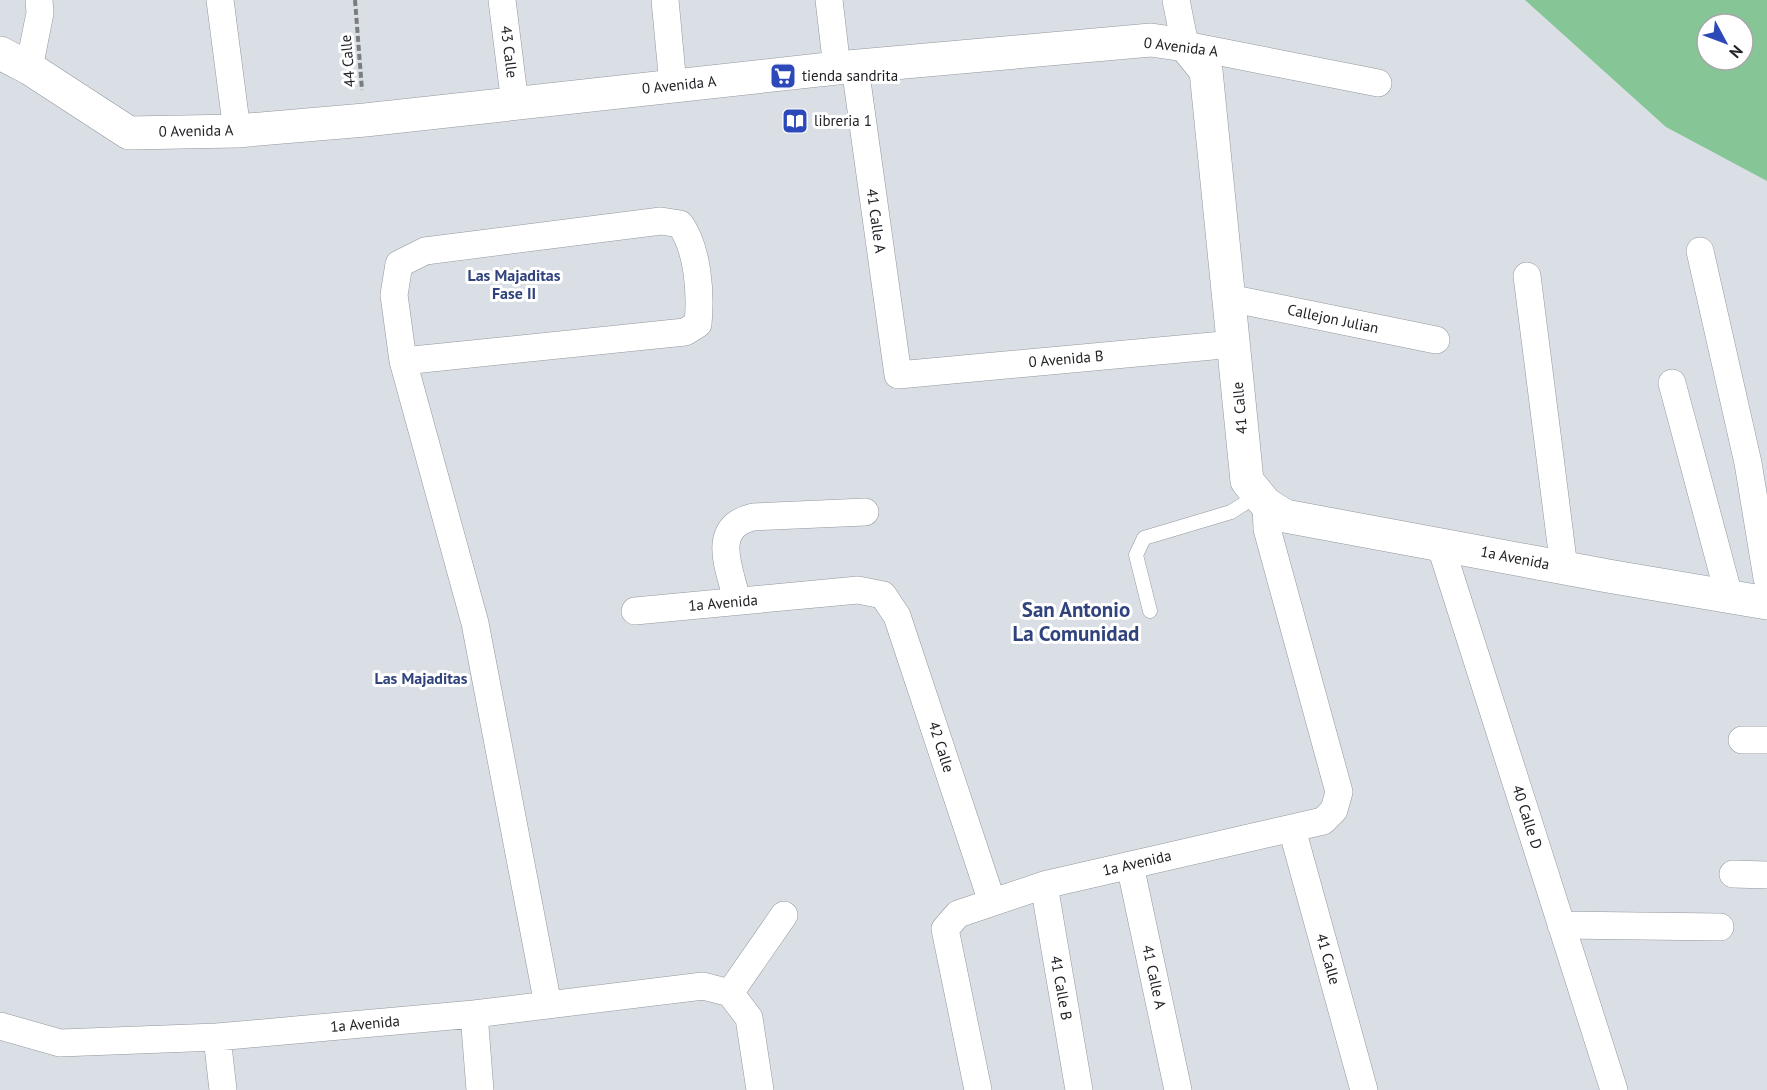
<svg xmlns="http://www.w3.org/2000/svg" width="1767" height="1090" viewBox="0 0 1767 1090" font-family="'PT Sans',sans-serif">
	<rect width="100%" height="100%" fill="#dadfe5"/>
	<path fill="#86c596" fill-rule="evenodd" d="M1525,0H1767V181L1666,127ZM1707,24H1743V60H1707Z"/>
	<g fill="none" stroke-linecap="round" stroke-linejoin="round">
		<g stroke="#92979d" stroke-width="15">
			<path id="lane" d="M1150,611L1136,555L1144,538L1231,512L1258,495"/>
		</g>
		<g stroke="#92979d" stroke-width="28">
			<path id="street" d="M220,0L237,131
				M502,0L515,104
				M665,0L673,85
				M829,0L837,68
				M1176,0L1185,45L1378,83
				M855,67L898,375L1234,344
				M29,68L40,13L39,0
				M1700,251L1748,463L1767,578
				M1527,276L1564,568
				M1229,298L1436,340
				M403,361L685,332L698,324C701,293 698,249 680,224L661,221L425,251L399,264L394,295L403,361L475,623L548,1005
				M1672,383L1729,596
				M1440,544L1614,1090
				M737,601C730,568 709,528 753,517L865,512
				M635,611L858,590L883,595L897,616L992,902
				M1742,740H1767
				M1292,829L1364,1090
				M1130,865L1178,1090
				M1733,874L1767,875
				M1044,885L1079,1090
				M1561,925L1720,927
				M730,993L749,1018L760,1090
				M730,993L784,915
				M474,1014L480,1090
				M0,1026L60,1043L217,1037L474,1014L703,986L730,993
				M217,1037L223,1090
				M978,1090L945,929L958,914L1044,885L1323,821L1334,810L1339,792L1267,529L1266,504"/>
		</g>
		<g stroke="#92979d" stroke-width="34">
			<path id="secondary" d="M0,53L29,68L129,133L237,131L365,120L837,68L1151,40L1185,45L1206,71L1247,481L1266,504L1285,516L1608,576L1767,603"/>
		</g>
		<path stroke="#797c80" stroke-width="4" stroke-dasharray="6 3" stroke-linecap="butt" d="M355,0L362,90"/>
		<use href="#lane" stroke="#fff" stroke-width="14"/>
		<use href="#street" stroke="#fff" stroke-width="27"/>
		<use href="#secondary" stroke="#fff" stroke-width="33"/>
	</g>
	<defs>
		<g id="supermarket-square" transform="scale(1.35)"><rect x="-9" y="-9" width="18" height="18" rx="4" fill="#2d49b9" stroke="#fff"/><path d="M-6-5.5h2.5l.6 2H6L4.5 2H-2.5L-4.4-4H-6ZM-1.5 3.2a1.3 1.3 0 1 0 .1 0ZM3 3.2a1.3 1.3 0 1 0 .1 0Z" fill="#fff"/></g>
		<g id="library-square" transform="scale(1.35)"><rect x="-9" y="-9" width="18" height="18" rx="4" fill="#2d49b9" stroke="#fff"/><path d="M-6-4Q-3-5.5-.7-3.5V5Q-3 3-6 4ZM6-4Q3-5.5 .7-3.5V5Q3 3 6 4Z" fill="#fff"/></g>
	</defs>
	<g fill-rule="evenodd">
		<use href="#supermarket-square" x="783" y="76"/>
		<use href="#library-square" x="795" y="121"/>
	</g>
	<g text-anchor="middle" stroke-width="6" stroke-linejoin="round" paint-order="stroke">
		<g font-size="15" fill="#212225" stroke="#fff">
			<text transform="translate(1181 47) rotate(7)" y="5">0 Avenida A</text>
			<text transform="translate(509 52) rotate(83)" y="5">43 Calle</text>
			<text transform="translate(348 61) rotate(-95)" y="5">44 Calle</text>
			<text transform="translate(679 85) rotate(-6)" y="5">0 Avenida A</text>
			<text transform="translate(196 131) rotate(-1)" y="5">0 Avenida A</text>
			<text transform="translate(876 221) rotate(82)" y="5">41 Calle A</text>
			<text transform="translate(1333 319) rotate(12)" y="5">Callejon Julian</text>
			<text transform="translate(1066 359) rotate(-5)" y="5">0 Avenida B</text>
			<text transform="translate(1240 408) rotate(-95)" y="5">41 Calle</text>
			<text transform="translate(1515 558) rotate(11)" y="5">1a Avenida</text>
			<text transform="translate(723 603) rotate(-5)" y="5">1a Avenida</text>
			<text transform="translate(941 747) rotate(72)" y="5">42 Calle</text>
			<text transform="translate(1527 817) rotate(72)" y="5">40 Calle D</text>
			<text transform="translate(1137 863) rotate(-13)" y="5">1a Avenida</text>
			<text transform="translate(1328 959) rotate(74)" y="5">41 Calle</text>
			<text transform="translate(1154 977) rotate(78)" y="5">41 Calle A</text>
			<text transform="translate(1061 988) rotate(80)" y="5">41 Calle B</text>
			<text transform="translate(365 1024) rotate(-5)" y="5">1a Avenida</text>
		</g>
		<g font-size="15" fill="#212225" stroke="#fff" text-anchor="start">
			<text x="802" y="81">tienda sandrita</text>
			<text x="814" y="126">libreria 1</text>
		</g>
		<g font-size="16" font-weight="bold" fill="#30437d" stroke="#fff">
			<text x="514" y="281">Las Majaditas<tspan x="514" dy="18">Fase II</tspan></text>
			<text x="421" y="684">Las Majaditas</text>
		</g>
		<g font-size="21" font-weight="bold" fill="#30437d" stroke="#fff">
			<text x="1076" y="617">San Antonio<tspan x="1076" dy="24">La Comunidad</tspan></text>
		</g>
	</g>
	<g transform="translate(1725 42) rotate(131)"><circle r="28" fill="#ffffff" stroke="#a6a7a8" stroke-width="1.5"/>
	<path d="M0-4.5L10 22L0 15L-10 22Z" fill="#2d49b9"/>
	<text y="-9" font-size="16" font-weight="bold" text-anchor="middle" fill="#212225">N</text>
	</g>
</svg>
